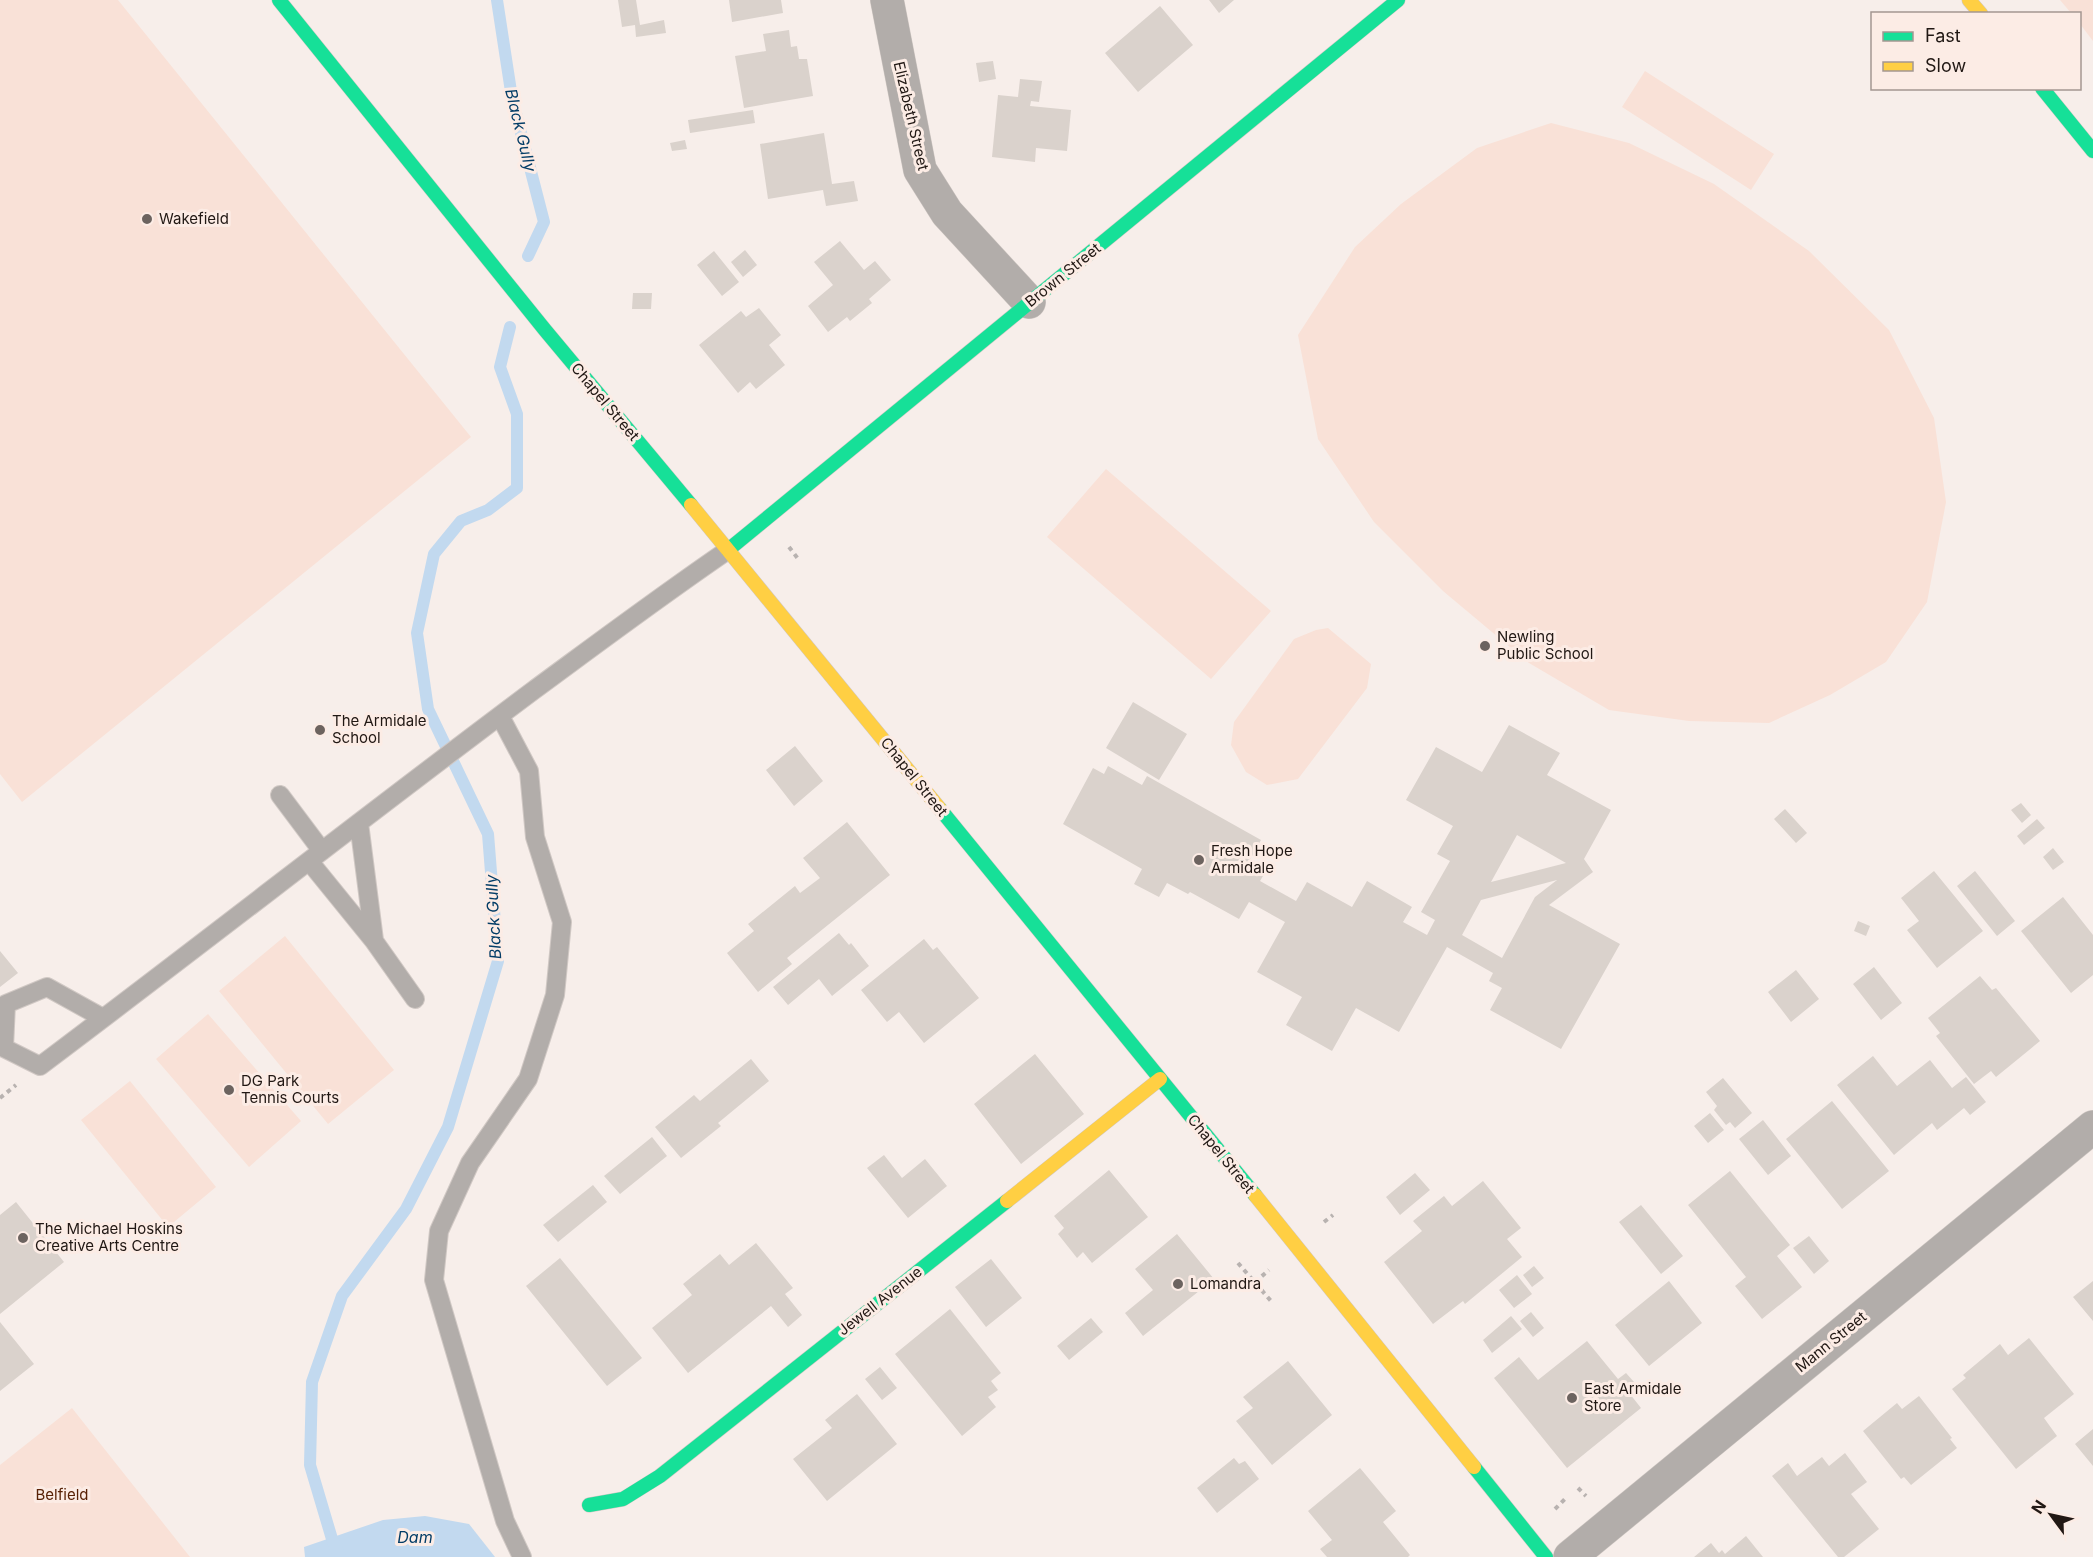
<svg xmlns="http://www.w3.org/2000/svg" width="2093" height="1557" viewBox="0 0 2093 1557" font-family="Inter,sans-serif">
	<rect width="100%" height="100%" fill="#f7eeea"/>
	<path fill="#f9e1d7" d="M0,0H118L471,437L22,802L0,774Z
		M2060,0H2093V41L2080,24V14L2071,13Z
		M1645,71L1774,154L1751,190L1622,107Z
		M1551,123L1629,143L1714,184L1809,251L1889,330L1934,418L1946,502L1927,602L1886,662L1830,695L1769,723L1689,721L1609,710L1529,663L1443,591L1374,522L1318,439L1298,335L1355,247L1401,204L1477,148Z
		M1106,469L1271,611L1211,679L1047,537Z
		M1328,628L1371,664L1367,688L1298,779L1267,785L1246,772L1231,745L1234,722L1294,639L1316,630Z
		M285,936L394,1070L328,1124L219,991Z
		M208,1014L301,1121L249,1167L156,1059Z
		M130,1081L216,1187L168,1227L81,1120Z
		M72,1408L190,1557H0V1465Z"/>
	<path fill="#c2d9ef" d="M425,1516L469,1524L495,1557H305L304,1547L383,1520Z"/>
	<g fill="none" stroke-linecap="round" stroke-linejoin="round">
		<path stroke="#c2d9ef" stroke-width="12" d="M497,0L512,98L544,222L528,256
			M340,1557L332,1539L310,1465L312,1382L342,1296L406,1209L448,1127L498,961L488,834L428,709L417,633L434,554L461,521L488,510L517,488V414L500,367L510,327"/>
	</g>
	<path fill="#dad2cc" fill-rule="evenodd" d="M618,0H636L640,25L664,20L666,33L636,37L635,25L622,27Z
		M729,0H781L783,13L732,22Z
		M1209,0H1234L1219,13Z
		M1160,6L1193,45L1138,92L1105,53Z
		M789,30L791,47L797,46L799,59H807L813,96L744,108L735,56L766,51L763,34Z
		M993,61L996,79L979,82L976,63Z
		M1020,79L1042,81L1039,102L1031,101L1030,106L1071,110L1067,151L1036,148L1035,162L992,157L998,95L1018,97Z
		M753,110L755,123L690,133L688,120Z
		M824,133L832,184L854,181L858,201L826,206L823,190L768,199L760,144Z
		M685,140L687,149L672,151L670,143Z
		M840,241L864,270L875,261L891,280L869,299L872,303L850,321L847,317L828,332L808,306L833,285L814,262Z
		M745,250L757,265L743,277L731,262Z
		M714,251L739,282L722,296L697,265Z
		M633,293H652L651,309H632Z
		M759,308L781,335L769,345L785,365L756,389L750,382L738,393L699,345L741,311L746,317Z
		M1133,702L1187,734L1159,780L1106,748Z
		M1509,725L1560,753L1547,775L1611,810L1584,859L1593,872L1549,905L1620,944L1561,1049L1490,1010L1502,988L1489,981L1493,973L1447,947L1399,1032L1356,1008L1332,1051L1286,1025L1302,997L1257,972L1285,922L1249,902L1239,919L1190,892L1188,894L1167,883L1159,897L1134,884L1142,869L1063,824L1093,768L1104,774L1108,766L1142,785L1147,776L1261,840L1246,867L1263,876L1260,881L1296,901L1307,882L1352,907L1367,881L1412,907L1403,922L1427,935L1435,920L1421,912L1450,861L1437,854L1453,826L1406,800L1436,747L1482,772ZM1517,835L1566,863L1491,882ZM1557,880L1535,897L1502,958L1462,935L1481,900Z
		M795,746L823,781L794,806L766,770Z
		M2021,803L2031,815L2022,823L2011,810Z
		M1785,809L1807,833L1796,843L1774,819Z
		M2037,819L2045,828L2024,845L2017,836Z
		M847,822L890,875L787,958L792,964L758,992L727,953L754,931L748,924L795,886L800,893L820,878L803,858Z
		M2053,848L2064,862L2053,870L2043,857Z
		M1934,871L1983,931L1937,968L1907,930L1919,921L1901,898Z
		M1975,871L2015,921L1997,936L1957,886Z
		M2063,897L2093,935V975L2071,993L2021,931Z
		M1858,921L1870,926L1866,936L1854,931Z
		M839,933L849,945L851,943L869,966L832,996L819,979L788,1005L773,987Z
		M924,939L933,950L937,947L979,998L924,1043L899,1012L887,1022L861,990Z
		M0,951L18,973L0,987Z
		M1874,967L1902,1003L1881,1020L1853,984Z
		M1796,970L1819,999L1791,1022L1768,992Z
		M1980,976L1992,990L1996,988L2040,1041L1996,1077L1991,1071L1974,1084L1936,1036L1940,1033L1928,1018Z
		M1035,1054L1084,1114L1021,1164L974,1104Z
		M1873,1056L1897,1086L1930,1060L1952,1088L1966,1077L1986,1102L1970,1115L1964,1108L1937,1130L1932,1123L1894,1155L1837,1085Z
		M751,1059L769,1081L718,1123L721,1126L681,1158L655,1127L694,1095L700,1101Z
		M1723,1078L1752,1113L1735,1128L1730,1122L1726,1125L1714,1110L1717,1106L1706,1092Z
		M1832,1101L1889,1171L1842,1209L1786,1139Z
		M1710,1113L1724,1130L1708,1143L1694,1126Z
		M1763,1120L1791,1156L1768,1175L1739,1139Z
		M652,1137L667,1156L620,1194L604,1176Z
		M884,1155L902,1178L925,1159L947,1186L908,1218L867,1168Z
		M1109,1170L1148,1217L1092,1263L1083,1252L1077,1258L1058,1234L1064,1228L1054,1216Z
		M1730,1171L1790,1245L1777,1256L1802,1287L1762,1319L1735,1286L1746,1277L1688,1205Z
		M1415,1173L1430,1190L1400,1215L1386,1197Z
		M1483,1181L1521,1228L1507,1239L1522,1257L1465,1304L1463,1301L1433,1324L1384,1262L1422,1231L1413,1221L1444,1196L1452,1206Z
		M593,1185L607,1202L558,1242L543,1225Z
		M16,1202L64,1262L0,1314V1215Z
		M1641,1205L1683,1256L1661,1274L1619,1222Z
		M1177,1234L1214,1279L1143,1336L1125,1313L1153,1290L1135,1269Z
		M1809,1236L1829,1261L1814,1274L1793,1248Z
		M756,1243L793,1288L785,1294L802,1315L788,1327L771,1306L688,1373L652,1328L692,1295L683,1284L720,1254L729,1265Z
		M560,1258L642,1358L607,1386L526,1286Z
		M991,1259L1022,1298L986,1327L955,1287Z
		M1534,1266L1544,1278L1532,1287L1523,1275Z
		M1517,1275L1532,1294L1514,1308L1499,1290Z
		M1669,1281L1702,1323L1649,1366L1615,1325Z
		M2093,1281V1321L2073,1297Z
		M950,1309L1001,1373L991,1381L998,1390L988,1397L996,1407L962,1436L895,1354Z
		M1531,1312L1544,1328L1533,1337L1520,1321Z
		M1511,1316L1522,1329L1492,1353L1483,1340Z
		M1091,1318L1103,1332L1069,1360L1057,1346Z
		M0,1322L34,1364L0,1391Z
		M2029,1338L2074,1394L2044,1418L2057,1436L2016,1469L1952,1389L1966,1378L1963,1375L2000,1344L2008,1355Z
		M1587,1341L1618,1379L1626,1373L1634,1382L1626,1389L1641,1408L1567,1468L1494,1378L1519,1357L1538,1380Z
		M1288,1361L1332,1415L1272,1465L1236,1421L1253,1408L1243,1397Z
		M880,1367L897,1388L882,1400L865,1379Z
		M857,1394L897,1444L827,1501L793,1459L832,1428L825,1420Z
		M1919,1396L1952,1438L1950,1439L1957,1448L1911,1485L1904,1477L1901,1479L1863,1431L1897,1403L1902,1409Z
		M2093,1429V1466L2075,1444Z
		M1845,1453L1867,1482L1851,1494L1879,1529L1844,1557H1838L1772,1476L1788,1463L1797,1476L1822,1457L1829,1466Z
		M1234,1458L1239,1464L1245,1461L1259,1479L1217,1513L1197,1488Z
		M1360,1468L1396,1511L1383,1522L1410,1555L1408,1557H1327L1320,1549L1332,1540L1308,1511Z
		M1746,1536L1763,1557H1694L1711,1543L1719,1553L1722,1550L1725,1554Z"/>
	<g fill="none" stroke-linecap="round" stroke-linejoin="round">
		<g stroke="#d0c8c4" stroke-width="20">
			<path id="lane" d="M500,716L529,771L535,837L562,922L555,995L528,1079L470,1163L439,1231L434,1280L505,1521L522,1557
				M280,795L322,851
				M359,823L374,940
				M309,861L374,941L415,999
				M103,1018L47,987L6,1004L4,1048L40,1066C205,942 368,814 534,690C598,643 662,595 728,550"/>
		</g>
		<g stroke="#d0c8c4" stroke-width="34">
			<path id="street" d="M887,0L920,170L947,213L1029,302
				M1570,1557L2093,1127"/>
		</g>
		<g stroke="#d0c8c4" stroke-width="15">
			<path id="fast" d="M279,0L545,330L691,505
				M2042,88L2093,151
				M728,550L1398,0
				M940,809L1255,1195
				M1474,1467L1546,1557
				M589,1505L623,1499L660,1476L1007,1201"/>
		</g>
		<g stroke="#d0c8c4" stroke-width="15">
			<path id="slow" d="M1969,0L1981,14
				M691,505L940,809
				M1255,1195L1474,1467
				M1007,1201L1160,1079"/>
		</g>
		<path stroke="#b8b2b0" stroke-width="4" stroke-dasharray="4.5 4.5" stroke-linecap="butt" d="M789,547L799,560
			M0,1098L16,1085
			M1324,1222L1333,1215
			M1238,1263L1271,1301
			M1255,1282L1269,1270
			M1578,1488L1586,1496
			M1555,1509L1565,1499"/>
		<use href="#lane" stroke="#b2adaa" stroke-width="18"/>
		<use href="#street" stroke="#b2adaa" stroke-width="33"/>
		<use href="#fast" stroke="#16e098" stroke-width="14"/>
		<use href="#slow" stroke="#ffcf43" stroke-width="14"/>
	</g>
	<g fill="#6c635f" stroke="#fcece5" stroke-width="2">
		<circle cx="147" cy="219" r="6"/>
		<circle cx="1485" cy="646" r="6"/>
		<circle cx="320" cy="730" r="6"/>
		<circle cx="1199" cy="860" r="6"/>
		<circle cx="229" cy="1090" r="6"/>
		<circle cx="23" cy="1238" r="6"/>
		<circle cx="1178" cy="1284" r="6"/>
		<circle cx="1572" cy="1398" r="6"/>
	</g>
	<g text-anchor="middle" stroke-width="6" stroke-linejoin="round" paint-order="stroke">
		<g font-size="15" fill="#211814" stroke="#fcece5">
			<text transform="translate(911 116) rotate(77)" y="5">Elizabeth Street</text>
			<text transform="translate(1063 275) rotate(-39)" y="5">Brown Street</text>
			<text transform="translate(605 402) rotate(50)" y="5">Chapel Street</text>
			<text transform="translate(914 777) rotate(51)" y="5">Chapel Street</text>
			<text transform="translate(1221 1154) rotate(51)" y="5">Chapel Street</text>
			<text transform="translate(880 1301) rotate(-38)" y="5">Jewell Avenue</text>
			<text transform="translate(1831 1342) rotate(-39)" y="5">Mann Street</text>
		</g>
		<g font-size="15" fill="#211814" stroke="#fcece5" text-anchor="start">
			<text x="159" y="224">Wakefield</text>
			<text x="1497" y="642">Newling<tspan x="1497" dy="17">Public School</tspan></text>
			<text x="332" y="726">The Armidale<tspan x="332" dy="17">School</tspan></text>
			<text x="1211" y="856">Fresh Hope<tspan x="1211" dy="17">Armidale</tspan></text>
			<text x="241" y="1086">DG Park<tspan x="241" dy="17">Tennis Courts</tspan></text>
			<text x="35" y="1234">The Michael Hoskins<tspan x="35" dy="17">Creative Arts Centre</tspan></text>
			<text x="1190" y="1289">Lomandra</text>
			<text x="1584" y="1394">East Armidale<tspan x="1584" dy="17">Store</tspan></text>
		</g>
		<g font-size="15" fill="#592206" stroke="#fcece5">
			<text x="62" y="1500">Belfield</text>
		</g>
		<g font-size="16" font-style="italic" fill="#033d67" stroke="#fcece5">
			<text transform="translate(521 130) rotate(76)" y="6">Black Gully</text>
			<text transform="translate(493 917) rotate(-93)" y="6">Black Gully</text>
			<text x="415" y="1543">Dam</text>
		</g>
	</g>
	<rect x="1871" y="12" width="210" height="78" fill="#fcece5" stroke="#a49791" stroke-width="1.5"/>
	<rect x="1883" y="32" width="30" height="9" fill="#16e098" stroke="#a49791" stroke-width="1.5"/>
	<text x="1925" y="42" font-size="18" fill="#211814">Fast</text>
	<rect x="1883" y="62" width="30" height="9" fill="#ffcf43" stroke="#a49791" stroke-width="1.5"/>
	<text x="1925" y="72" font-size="18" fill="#211814">Slow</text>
	<g transform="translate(2051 1515) rotate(303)" stroke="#fcece5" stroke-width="4.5" paint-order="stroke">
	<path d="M0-4.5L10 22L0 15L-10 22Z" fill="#211814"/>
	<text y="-9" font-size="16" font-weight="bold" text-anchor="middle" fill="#211814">N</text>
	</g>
</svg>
